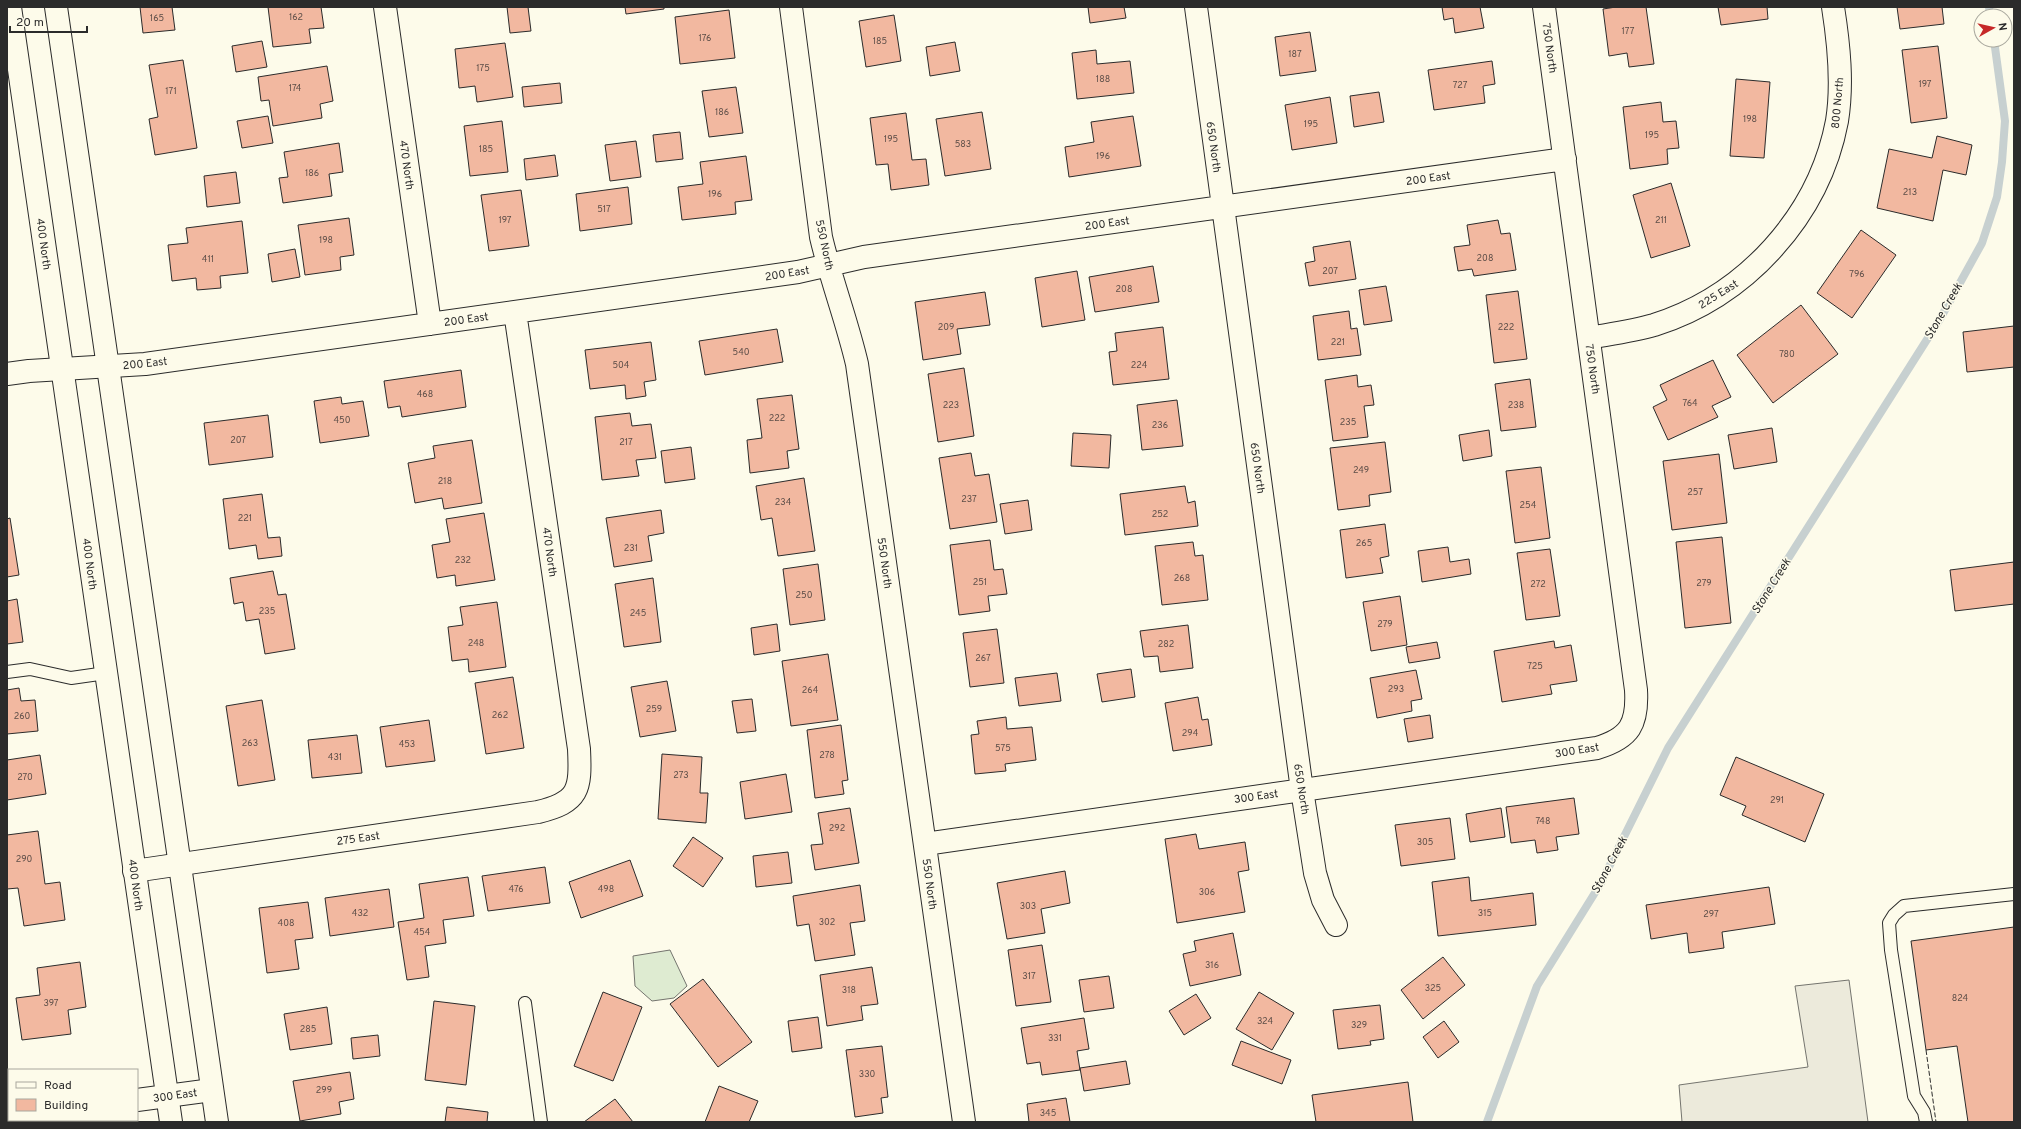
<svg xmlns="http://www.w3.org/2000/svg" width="2021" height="1129" viewBox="0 0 2021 1129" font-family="Overpass,sans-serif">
	<rect width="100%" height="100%" fill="#fdfbea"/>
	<path fill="#deebd1" stroke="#74746e" d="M670,950L687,986L674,998L652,1001L635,986L633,956Z"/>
	<path fill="#eceadb" stroke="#74746e" d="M1849,980L1868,1122H1682L1679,1085L1808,1067L1795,986Z"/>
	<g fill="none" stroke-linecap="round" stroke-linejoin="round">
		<path stroke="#c7d0d0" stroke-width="8" d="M1989,7L1990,16
			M1487,1122L1537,986L1601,883L1668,748L1940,319L1982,243L1997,197L2002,162L2005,121L1994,40"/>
	</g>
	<path fill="#f2b8a0" stroke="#2b2b2b" d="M140,7H172L175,30L143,33Z
		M268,7H321L324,28L309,29L311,43L273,47Z
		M507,7H528L531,31L510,33Z
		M625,7H664V9L626,14Z
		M1088,7H1124L1126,18L1090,23Z
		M1442,7H1480L1484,28L1455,33L1453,18L1444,20Z
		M1616,7H1646L1654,64L1629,67L1627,53L1609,56L1603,9Z
		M1718,7H1767L1768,19L1721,25Z
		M1897,7H1942L1944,24L1900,29Z
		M729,10L735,58L680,64L675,17Z
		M894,15L901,61L866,67L859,21Z
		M1310,32L1316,71L1280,76L1275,37Z
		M262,41L267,67L236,72L232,46Z
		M955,42L960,71L930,76L926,47Z
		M505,43L513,97L477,102L475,86L459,88L455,49Z
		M1938,46L1947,118L1911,123L1902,50Z
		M1096,50L1097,64L1130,61L1134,93L1077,99L1072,53Z
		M183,60L197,148L155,155L149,119L158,117L149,65Z
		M1492,61L1495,84L1483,86L1485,103L1434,110L1428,70Z
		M327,66L333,101L320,104L322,118L273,126L269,100L261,101L258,77Z
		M1736,79L1770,82L1764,158L1730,156Z
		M560,83L562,103L524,107L522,87Z
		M736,87L743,133L709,137L702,91Z
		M1379,92L1384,122L1354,127L1350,96Z
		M1330,97L1337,143L1292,150L1285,105Z
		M1661,102L1663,122L1676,121L1679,148L1667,149L1668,164L1630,169L1623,107Z
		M982,112L991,169L945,176L936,119Z
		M906,113L912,160L926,159L929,185L891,190L888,164L876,165L870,118Z
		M268,116L273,143L242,148L237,121Z
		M1133,116L1141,166L1069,177L1065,147L1094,142L1091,122Z
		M502,121L508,172L470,176L464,126Z
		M680,132L683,159L656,162L653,135Z
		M1937,136L1972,145L1966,175L1943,170L1933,221L1877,208L1889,149L1932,158Z
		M636,141L641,177L610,181L605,145Z
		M339,143L343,172L329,174L332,196L283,203L279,178L288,177L284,152Z
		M555,155L558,176L526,180L524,159Z
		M746,156L752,200L735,202L736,214L682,220L678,187L703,184L700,162Z
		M236,172L240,203L207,207L204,176Z
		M1671,183L1690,246L1651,258L1633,195Z
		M628,187L632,224L580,231L576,194Z
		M521,190L529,246L489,251L481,195Z
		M349,218L354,255L340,257L341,270L305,275L298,225Z
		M1498,220L1501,234L1510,233L1516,270L1474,276L1472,269L1458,271L1454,247L1470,245L1467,225Z
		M242,221L248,273L220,276L221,288L197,290L196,278L172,281L168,245L188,243L186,228Z
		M1861,230L1896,255L1852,318L1817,293Z
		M1350,241L1356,279L1309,286L1305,263L1315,261L1313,247Z
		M295,249L300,277L272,282L268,254Z
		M1153,266L1159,302L1095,312L1089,277Z
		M1077,271L1085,320L1042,327L1035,278Z
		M1386,286L1392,321L1364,325L1359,290Z
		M1518,291L1527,359L1494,363L1486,295Z
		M985,292L990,325L957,329L961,354L923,360L915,302Z
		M1801,305L1838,354L1773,403L1737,355Z
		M1349,311L1351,329L1357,328L1361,355L1318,360L1313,316Z
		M2014,326V367L1967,372L1963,332Z
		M1163,327L1169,379L1113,385L1109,352L1117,351L1115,333Z
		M777,329L783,362L705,375L699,341Z
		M651,342L656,380L644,382L646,396L626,399L625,385L590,389L585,350Z
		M1713,360L1731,397L1712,406L1718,417L1668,440L1653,407L1667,400L1660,385Z
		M964,368L974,436L938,442L928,374Z
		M461,370L466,407L402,417L400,406L388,408L384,381Z
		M1357,375L1358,387L1371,385L1374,405L1364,406L1368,437L1333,441L1325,380Z
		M1530,379L1536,427L1501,431L1495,384Z
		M792,395L799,449L787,451L789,468L750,473L747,440L762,438L757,399Z
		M341,397L342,404L363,401L369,436L320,443L314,401Z
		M1177,400L1183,446L1142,450L1137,405Z
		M630,413L632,426L651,424L656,458L636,460L639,476L602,480L595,417Z
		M268,415L273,457L209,465L204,423Z
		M1772,428L1777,462L1734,469L1728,435Z
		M1489,430L1492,456L1463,461L1459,435Z
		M1073,433L1111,435L1109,468L1071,466Z
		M472,440L482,503L444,509L442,498L415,503L408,463L435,458L433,446Z
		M1385,442L1391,492L1369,495L1370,506L1338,510L1330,448Z
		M691,447L695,479L665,483L661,451Z
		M971,453L975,476L989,474L997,522L950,529L939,458Z
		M1719,454L1727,523L1672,530L1663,461Z
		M1541,467L1550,538L1515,543L1506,471Z
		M804,478L815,551L778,556L772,518L761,520L756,486Z
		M1185,486L1188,503L1195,501L1198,526L1125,535L1120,494Z
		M262,494L268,538L280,537L282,556L258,559L256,545L229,549L223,499Z
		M1028,500L1032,530L1005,534L1000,504Z
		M661,510L664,533L648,536L652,561L614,567L606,518Z
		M484,513L495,580L456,586L455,575L437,578L432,545L450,542L446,519Z
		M10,518L19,575L7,577V519Z
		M1385,524L1389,556L1380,558L1383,573L1346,578L1340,530Z
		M1722,537L1731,623L1685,628L1676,542Z
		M990,540L994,570L1003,569L1007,594L988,596L990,611L959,615L950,545Z
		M1193,542L1195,556L1203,555L1208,600L1162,605L1155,546Z
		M1448,547L1450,562L1469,559L1471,574L1422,582L1418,551Z
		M1550,549L1560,616L1526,620L1517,553Z
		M2014,562V604L1955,611L1950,570Z
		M818,564L825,620L790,625L783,569Z
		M273,571L278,595L286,594L295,649L265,654L259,619L246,621L243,602L234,604L230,578Z
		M653,578L661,642L624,647L615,584Z
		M1400,596L1407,645L1371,651L1363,602Z
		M17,599L23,642L7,644V601Z
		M497,602L506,667L469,672L468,659L452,661L448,627L463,625L460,607Z
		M777,624L780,651L754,655L751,628Z
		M1188,625L1193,668L1160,672L1158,656L1144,657L1140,631Z
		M997,629L1004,683L970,687L963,633Z
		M1554,641L1555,648L1571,645L1577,681L1550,685L1552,694L1502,702L1494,651Z
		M1437,642L1440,658L1409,663L1406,647Z
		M828,654L838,720L791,726L782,661Z
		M1131,669L1135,697L1102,702L1097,674Z
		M1416,670L1422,699L1411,701L1412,711L1377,718L1370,678Z
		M1057,673L1061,701L1019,706L1015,678Z
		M513,677L524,748L486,754L475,683Z
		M667,681L676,731L640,737L631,687Z
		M19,688L21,701L35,700L38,731L7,734V690Z
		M1198,697L1202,720L1208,719L1212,745L1173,751L1165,703Z
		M752,699L756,731L737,733L732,701Z
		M262,700L275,780L238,786L226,706Z
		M1430,715L1433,738L1408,742L1404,719Z
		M1006,717L1007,729L1032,727L1036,760L1005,764L1006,771L975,774L971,735L979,734L977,721Z
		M429,720L435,761L386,767L380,727Z
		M841,725L848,780L842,781L844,794L815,798L807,730Z
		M357,735L362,773L312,778L308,740Z
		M662,754L702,757L700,793H708L706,823L658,819Z
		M40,755L46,794L7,800V760Z
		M1736,757L1824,794L1805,842L1742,815L1746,806L1720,795Z
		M786,774L792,812L745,819L740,782Z
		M1574,798L1579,834L1556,837L1558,850L1537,853L1535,840L1511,843L1506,807Z
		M850,808L859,863L815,870L811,845L823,844L818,813Z
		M1501,808L1505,837L1470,842L1466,814Z
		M1450,818L1455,859L1401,866L1395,825Z
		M38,831L45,884L60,882L65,920L24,926L18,888L7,889V835Z
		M1196,834L1199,849L1245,842L1249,870L1238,872L1245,912L1177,923L1165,839Z
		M693,837L723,858L703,887L673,866Z
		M788,852L792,883L756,887L753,856Z
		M630,860L643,896L581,918L569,882Z
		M545,867L550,903L488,911L482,876Z
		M1065,871L1070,903L1041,909L1045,933L1007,939L997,883Z
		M468,877L474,916L443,920L446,943L425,946L429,977L407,980L398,922L424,918L419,884Z
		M1469,877L1471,901L1533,893L1536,925L1438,936L1432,882Z
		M860,885L865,921L850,923L855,955L815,961L809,924L797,926L793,896Z
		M1769,887L1775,924L1722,932L1724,948L1689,953L1687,933L1651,939L1646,905Z
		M389,889L394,927L330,936L325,898Z
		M308,902L313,938L295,940L299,969L267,973L259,908Z
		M2014,927V1122H1968L1957,1046L1926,1050L1911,941Z
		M1233,933L1241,975L1190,986L1183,954L1196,951L1194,941Z
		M1042,945L1051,1002L1016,1006L1008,950Z
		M1443,957L1465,985L1423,1019L1401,990Z
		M80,962L86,1007L68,1010L71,1034L22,1040L16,998L40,995L37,968Z
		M872,967L878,1004L861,1006L863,1020L827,1026L820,975Z
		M1109,976L1114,1008L1084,1012L1079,980Z
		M703,979L752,1042L718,1067L670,1004Z
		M603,992L642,1007L613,1081L574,1066Z
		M1259,992L1294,1013L1272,1050L1236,1029Z
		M1196,994L1211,1018L1184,1035L1169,1011Z
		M434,1001L475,1006L466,1085L425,1080Z
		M1380,1005L1384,1039L1370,1041L1371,1045L1338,1049L1333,1010Z
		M327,1007L332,1044L290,1050L284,1014Z
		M818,1017L822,1048L792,1052L788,1021Z
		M1084,1018L1089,1049L1077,1051L1080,1070L1042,1075L1040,1062L1027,1064L1021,1028Z
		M1444,1021L1459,1042L1438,1058L1423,1037Z
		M378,1035L380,1056L353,1059L351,1038Z
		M1241,1041L1291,1060L1282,1084L1232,1065Z
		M882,1046L888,1097L881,1098L883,1113L855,1117L846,1050Z
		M1126,1061L1130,1084L1084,1091L1080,1068Z
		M350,1072L354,1099L339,1102L341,1114L300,1121L293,1081Z
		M1408,1082L1413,1122H1316L1312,1095Z
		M719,1086L758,1101L749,1122H705Z
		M1066,1098L1070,1122H1029L1027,1104Z
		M615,1099L633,1122H584Z
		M447,1107L488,1112L487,1122H445Z"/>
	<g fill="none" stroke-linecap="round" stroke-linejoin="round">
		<g stroke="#2b2b2b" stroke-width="14">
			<path id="service" d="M7,672L30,669L71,678L106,673
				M525,1003L541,1122
				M1926,1122L1924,1112L1914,1096L1891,950L1889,923L1894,915L1904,906L2014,894"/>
		</g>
		<g stroke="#2b2b2b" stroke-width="24">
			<path id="minor" d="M385,7L430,324
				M791,7L821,237C831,280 847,321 857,364L964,1122
				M1196,7L1302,790L1315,873L1323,900L1336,925
				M1589,338C1611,334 1633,331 1654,325C1746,296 1819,216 1837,121C1843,84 1839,45 1833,7
				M7,374L29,371L145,364L798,272L864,257L1565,159
				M925,844L1597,748C1630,738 1638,724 1636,690L1544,7
				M134,871L538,812C579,802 581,790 579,749L515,312
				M137,1100L212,1090
				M7,1118H9"/>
		</g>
		<g stroke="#2b2b2b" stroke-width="24">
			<path id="secondary" d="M10,7L171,1122
				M56,7L217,1122"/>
		</g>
		<use href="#service" stroke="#fdfbea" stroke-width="12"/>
		<use href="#minor" stroke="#fdfbea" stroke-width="22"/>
		<use href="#secondary" stroke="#fdfbea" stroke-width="22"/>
		<path stroke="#2b2b2b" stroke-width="1" stroke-dasharray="5 2" stroke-linecap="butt" d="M1926,1050L1936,1122"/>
	</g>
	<g text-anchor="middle" stroke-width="3" stroke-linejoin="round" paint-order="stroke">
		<g font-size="9" fill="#5d4e48">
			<text x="296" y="20">162</text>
			<text x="157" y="21">165</text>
			<text x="1628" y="34">177</text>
			<text x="705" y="41">176</text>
			<text x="880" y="44">185</text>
			<text x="1295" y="57">187</text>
			<text x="483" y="71">175</text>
			<text x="1103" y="82">188</text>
			<text x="1925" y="87">197</text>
			<text x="1460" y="88">727</text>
			<text x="295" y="91">174</text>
			<text x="171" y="94">171</text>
			<text x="722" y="115">186</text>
			<text x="1750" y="122">198</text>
			<text x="1311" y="127">195</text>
			<text x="1652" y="138">195</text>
			<text x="891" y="142">195</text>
			<text x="963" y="147">583</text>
			<text x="486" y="152">185</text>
			<text x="1103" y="159">196</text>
			<text x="312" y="176">186</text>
			<text x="1910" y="195">213</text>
			<text x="715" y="197">196</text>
			<text x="604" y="212">517</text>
			<text x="505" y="223">197</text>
			<text x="1661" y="223">211</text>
			<text x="326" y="243">198</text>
			<text x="1485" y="261">208</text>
			<text x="208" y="262">411</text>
			<text x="1330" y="274">207</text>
			<text x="1857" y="277">796</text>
			<text x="1124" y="292">208</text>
			<text x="946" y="330">209</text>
			<text x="1506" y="330">222</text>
			<text x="1338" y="345">221</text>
			<text x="741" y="355">540</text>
			<text x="1787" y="357">780</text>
			<text x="621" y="368">504</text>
			<text x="1139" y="368">224</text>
			<text x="425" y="397">468</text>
			<text x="1690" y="406">764</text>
			<text x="951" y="408">223</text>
			<text x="1516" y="408">238</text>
			<text x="777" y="421">222</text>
			<text x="342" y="423">450</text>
			<text x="1348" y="425">235</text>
			<text x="1160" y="428">236</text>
			<text x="238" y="443">207</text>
			<text x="626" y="445">217</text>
			<text x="1361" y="473">249</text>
			<text x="445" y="484">218</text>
			<text x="1695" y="495">257</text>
			<text x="969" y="502">237</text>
			<text x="783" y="505">234</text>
			<text x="1528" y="508">254</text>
			<text x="1160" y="517">252</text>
			<text x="245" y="521">221</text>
			<text x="1364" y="546">265</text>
			<text x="631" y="551">231</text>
			<text x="463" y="563">232</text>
			<text x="1182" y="581">268</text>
			<text x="980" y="585">251</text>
			<text x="1704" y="586">279</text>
			<text x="1538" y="587">272</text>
			<text x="804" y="598">250</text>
			<text x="267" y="614">235</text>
			<text x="638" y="616">245</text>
			<text x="1385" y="627">279</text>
			<text x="476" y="646">248</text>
			<text x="1166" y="647">282</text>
			<text x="983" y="661">267</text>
			<text x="1535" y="669">725</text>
			<text x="1396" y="692">293</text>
			<text x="810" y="693">264</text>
			<text x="654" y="712">259</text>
			<text x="500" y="718">262</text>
			<text x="22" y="719">260</text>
			<text x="1190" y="736">294</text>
			<text x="250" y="746">263</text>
			<text x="407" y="747">453</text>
			<text x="1003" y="751">575</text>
			<text x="827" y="758">278</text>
			<text x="335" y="760">431</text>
			<text x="681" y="778">273</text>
			<text x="25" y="780">270</text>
			<text x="1777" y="803">291</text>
			<text x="1543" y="824">748</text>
			<text x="837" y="831">292</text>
			<text x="1425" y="845">305</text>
			<text x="24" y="862">290</text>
			<text x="516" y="892">476</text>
			<text x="606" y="892">498</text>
			<text x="1207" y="895">306</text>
			<text x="1028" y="909">303</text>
			<text x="360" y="916">432</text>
			<text x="1485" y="916">315</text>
			<text x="1711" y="917">297</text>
			<text x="827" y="925">302</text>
			<text x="286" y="926">408</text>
			<text x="422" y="935">454</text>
			<text x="1212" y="968">316</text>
			<text x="1029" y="979">317</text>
			<text x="1433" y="991">325</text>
			<text x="849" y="993">318</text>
			<text x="1960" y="1001">824</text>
			<text x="51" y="1006">397</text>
			<text x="1265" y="1024">324</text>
			<text x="1359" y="1028">329</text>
			<text x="308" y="1032">285</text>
			<text x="1055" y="1041">331</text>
			<text x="867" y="1077">330</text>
			<text x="324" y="1093">299</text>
			<text x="1048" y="1116">345</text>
		</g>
		<g font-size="11" fill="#2b2b2b" stroke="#fdfbea">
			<text transform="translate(1550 48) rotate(82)" y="4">750 North</text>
			<text transform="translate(1837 103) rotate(-85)" y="4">800 North</text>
			<text transform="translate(1214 147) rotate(82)" y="4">650 North</text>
			<text transform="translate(407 165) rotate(82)" y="4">470 North</text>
			<text transform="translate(1428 178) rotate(-8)" y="4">200 East</text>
			<text transform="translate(1107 223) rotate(-8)" y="4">200 East</text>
			<text transform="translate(44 244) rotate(82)" y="4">400 North</text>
			<text transform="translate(825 245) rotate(78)" y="4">550 North</text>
			<text transform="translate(787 273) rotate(-9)" y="4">200 East</text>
			<text transform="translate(1718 294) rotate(-32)" y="4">225 East</text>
			<text transform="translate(466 319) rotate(-8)" y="4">200 East</text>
			<text transform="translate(145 363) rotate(-6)" y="4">200 East</text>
			<text transform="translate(1593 369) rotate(82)" y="4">750 North</text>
			<text transform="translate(1258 468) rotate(82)" y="4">650 North</text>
			<text transform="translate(550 552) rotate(82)" y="4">470 North</text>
			<text transform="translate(885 563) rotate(82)" y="4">550 North</text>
			<text transform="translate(90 564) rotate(82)" y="4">400 North</text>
			<text transform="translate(1577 750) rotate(-9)" y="4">300 East</text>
			<text transform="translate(1302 789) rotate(81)" y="4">650 North</text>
			<text transform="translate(1256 796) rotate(-8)" y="4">300 East</text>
			<text transform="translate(358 838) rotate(-8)" y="4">275 East</text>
			<text transform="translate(930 884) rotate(82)" y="4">550 North</text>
			<text transform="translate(136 885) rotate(82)" y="4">400 North</text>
			<text transform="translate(175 1095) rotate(-8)" y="4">300 East</text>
		</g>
		<g font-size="12" font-style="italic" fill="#2b2b2b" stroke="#fdfbea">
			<text transform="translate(1943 311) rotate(-60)" y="4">Stone Creek</text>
			<text transform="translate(1771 586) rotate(-58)" y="4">Stone Creek</text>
			<text transform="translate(1609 865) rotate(-62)" y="4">Stone Creek</text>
		</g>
	</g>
	<rect width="2021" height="1129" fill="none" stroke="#2b2b2b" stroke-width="16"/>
	<rect x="8" y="1069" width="130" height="52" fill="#fdfbea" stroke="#a9a89e"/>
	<rect x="16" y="1082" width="20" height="6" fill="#fdfbea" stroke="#a9a89e"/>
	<text x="44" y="1089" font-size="12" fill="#2b2b2b">Road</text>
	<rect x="16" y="1099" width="20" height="12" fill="#f2b8a0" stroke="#a9a89e"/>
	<text x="44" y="1109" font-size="12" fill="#2b2b2b">Building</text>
	<g transform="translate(1993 28) rotate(82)"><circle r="19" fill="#fdfbea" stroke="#a9a89e"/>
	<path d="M0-3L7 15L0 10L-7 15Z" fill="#c62828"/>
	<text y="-6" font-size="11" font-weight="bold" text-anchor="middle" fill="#2b2b2b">N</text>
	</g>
	<path d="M10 26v6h77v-6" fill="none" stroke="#2b2b2b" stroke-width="2"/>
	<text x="16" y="26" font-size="12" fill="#2b2b2b" stroke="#fdfbea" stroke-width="3" paint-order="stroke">20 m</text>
</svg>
